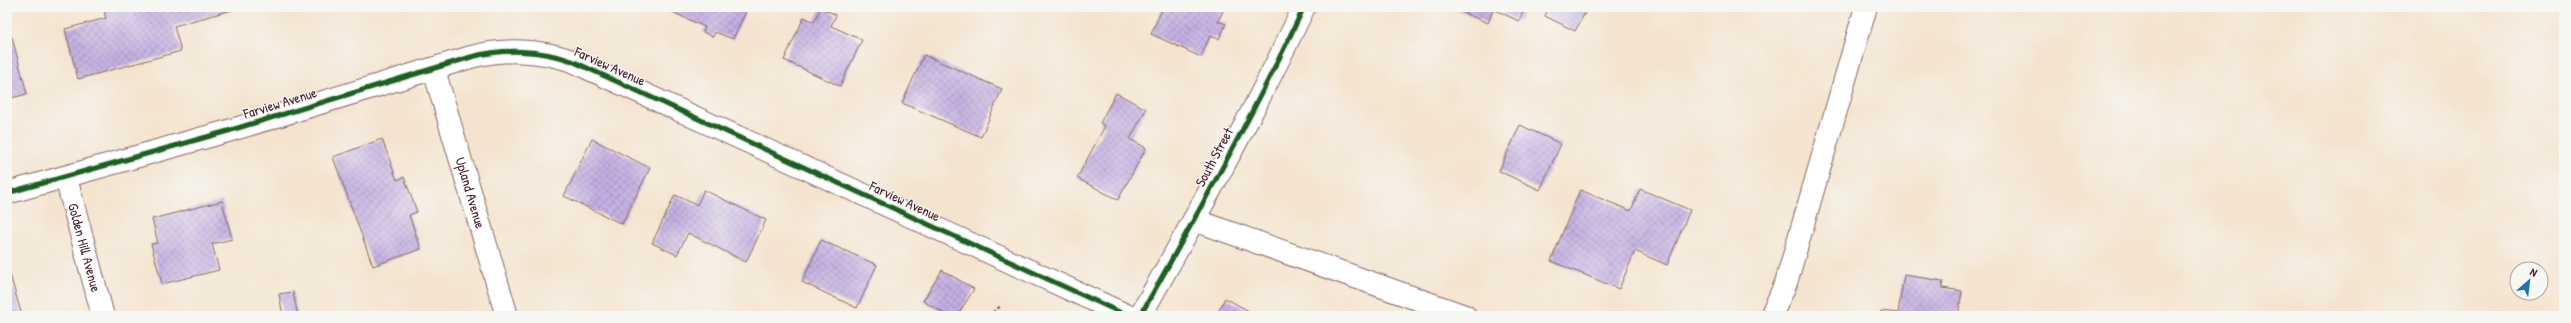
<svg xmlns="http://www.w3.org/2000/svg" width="2571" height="323" viewBox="0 0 2571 323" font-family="'Patrick Hand',sans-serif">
	<defs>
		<pattern id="building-cross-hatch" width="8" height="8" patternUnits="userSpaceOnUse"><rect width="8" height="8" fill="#c5b0e3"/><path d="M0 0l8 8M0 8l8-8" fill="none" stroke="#a28fb8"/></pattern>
	</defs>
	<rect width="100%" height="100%" fill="#f6f6f2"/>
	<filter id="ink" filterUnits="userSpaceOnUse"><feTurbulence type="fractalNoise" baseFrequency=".025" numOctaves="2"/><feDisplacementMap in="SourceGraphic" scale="8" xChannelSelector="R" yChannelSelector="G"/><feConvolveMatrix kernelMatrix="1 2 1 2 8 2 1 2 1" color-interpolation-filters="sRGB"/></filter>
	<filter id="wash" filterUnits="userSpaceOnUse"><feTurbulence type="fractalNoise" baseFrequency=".012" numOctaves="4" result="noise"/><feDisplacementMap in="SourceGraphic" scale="16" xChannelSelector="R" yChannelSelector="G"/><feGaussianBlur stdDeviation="0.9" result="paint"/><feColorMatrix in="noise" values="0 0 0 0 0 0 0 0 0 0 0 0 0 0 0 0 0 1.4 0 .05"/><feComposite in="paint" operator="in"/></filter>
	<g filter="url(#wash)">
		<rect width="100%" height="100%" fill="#f4e4cf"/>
		<g id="blocks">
			<path fill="url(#building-cross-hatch)" d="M103,7H136L137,10L149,7L239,8L174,26L181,51L78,79L65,29L106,18Z
				M675,7H748L733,39L715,32L713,37L703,32L705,27L672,12Z
				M1163,7H1225L1218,21L1226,24L1219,39L1210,36L1201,57L1151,34Z
				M1450,7H1525L1519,21L1493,9L1488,23Z
				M1549,7H1588L1575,31L1545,16Z
				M821,8L836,15L831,26L862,40L840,86L784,60L804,17L814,22Z
				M12,37L27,94L7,99V38Z
				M924,55L1002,89L981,137L902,103Z
				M1116,93L1146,109L1130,139L1146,148L1118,200L1077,178L1105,126L1100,123Z
				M1520,125L1561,144L1540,190L1499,171Z
				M382,139L397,180L404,177L417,212L409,215L421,249L373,266L333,157Z
				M592,139L650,168L622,224L564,196Z
				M1640,189L1690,210L1667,265L1635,251L1619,289L1551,261L1580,190L1631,211Z
				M704,190L766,220L746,262L688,233L677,255L652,243L675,195L697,205Z
				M222,201L232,239L212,244L219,270L162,284L151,244L158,243L152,219Z
				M821,240L877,265L857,308L802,282Z
				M7,264L22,316H7Z
				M942,270L974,289L957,316H949L923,301Z
				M1904,275L1943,281L1942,288L1962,291L1958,316H1880L1881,311L1898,313Z
				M293,292L298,316H283L279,294Z
				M1225,298L1258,316H1216Z"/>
		</g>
	</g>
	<g filter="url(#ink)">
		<use href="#blocks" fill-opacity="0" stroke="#866464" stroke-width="1"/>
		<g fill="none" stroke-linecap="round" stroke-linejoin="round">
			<g stroke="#866464" stroke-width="24">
				<g id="minor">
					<path id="s1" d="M434,70L507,316"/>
					<path id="s2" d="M66,178L103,316"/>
					<path d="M7,193L228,131L471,57C504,48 541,50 572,61L1128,316"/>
					<path d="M1194,220L1465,316"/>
					<path d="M1771,316L1786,283L1866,7"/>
				</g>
			</g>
			<g stroke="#866464" stroke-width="24">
				<path id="tertiary" d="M1140,316C1197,215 1254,113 1304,7"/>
			</g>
			<path stroke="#866464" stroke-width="2.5" stroke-dasharray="3 3" stroke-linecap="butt" d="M988,316L1002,305"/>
			<use href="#minor" stroke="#fff" stroke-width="22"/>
			<use href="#tertiary" stroke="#fff" stroke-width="22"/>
			<g stroke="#f6f6f2" stroke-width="8">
				<path id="cycleway" d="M7,193L228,131L471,57C504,48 541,50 572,61L1128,316
					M1140,316C1197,215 1254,113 1304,7"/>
			</g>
			<use href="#cycleway" stroke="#1b5e20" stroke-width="5"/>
		</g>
	</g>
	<g text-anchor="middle" stroke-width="3" stroke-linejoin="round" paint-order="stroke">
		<g font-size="14" fill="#4a1f2b" stroke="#f6f6f2">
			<text transform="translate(610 66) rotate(24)" y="5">Farview Avenue</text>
			<text transform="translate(280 103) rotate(-17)" y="5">Farview Avenue</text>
			<text transform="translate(1214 157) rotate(-62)" y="5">South Street</text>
			<text dy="5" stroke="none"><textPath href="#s1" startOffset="128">Upland Avenue</textPath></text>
			<text transform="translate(905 201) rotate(25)" y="5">Farview Avenue</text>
			<text dy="5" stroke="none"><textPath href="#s2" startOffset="72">Golden Hill Avenue</textPath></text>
		</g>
	</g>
	<rect width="2571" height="323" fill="none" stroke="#f6f6f2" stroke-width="24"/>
	<g transform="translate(2529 281) rotate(28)"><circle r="19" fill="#f6f6f2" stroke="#b1a0a2"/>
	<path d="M0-3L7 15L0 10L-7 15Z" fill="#1f6fb2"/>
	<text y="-6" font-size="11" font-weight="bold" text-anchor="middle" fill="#4a1f2b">N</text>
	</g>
</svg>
